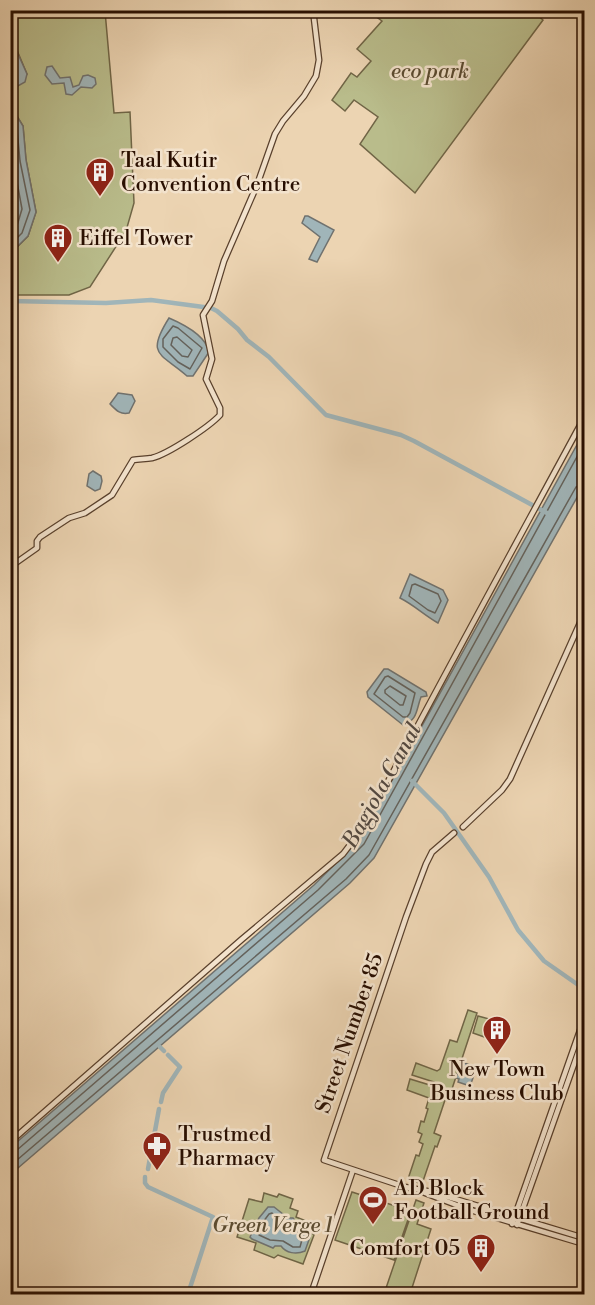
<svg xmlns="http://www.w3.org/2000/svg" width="595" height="1305" viewBox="0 0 595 1305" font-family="'Libre Bodoni',serif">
	<rect width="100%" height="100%" fill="#ecd4b2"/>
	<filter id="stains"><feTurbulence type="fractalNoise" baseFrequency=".00333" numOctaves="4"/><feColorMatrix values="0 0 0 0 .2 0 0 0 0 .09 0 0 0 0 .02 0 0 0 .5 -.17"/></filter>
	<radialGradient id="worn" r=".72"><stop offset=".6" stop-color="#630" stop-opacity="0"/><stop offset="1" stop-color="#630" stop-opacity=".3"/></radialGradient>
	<path fill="#b9bc8b" stroke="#706546" stroke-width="1.5" d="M10,11H105L114,113L130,112L134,203L126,231L90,287L69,295H11V253L28,236L36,212L26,160L23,126L15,113L16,93L14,88L27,74L11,36Z
		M368,11L531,10L543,20L415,193L360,144L378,117L354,100L345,111L332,100L351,73L357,77L371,61L357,49L382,21Z
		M468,1010L477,1013L448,1101L445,1100L434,1133L441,1136L437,1147L435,1146L422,1184L408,1179L416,1155L419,1156L423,1144L419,1142L422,1134L418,1132L421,1121L424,1122L428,1109L426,1108L429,1098L407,1090L410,1079L433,1086L434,1082L412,1075L416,1063L437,1071L440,1069L450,1040L457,1042Z
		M478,1016L493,1020L495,1030L493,1036L487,1038L473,1033Z
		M352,1192L411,1211L394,1260L335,1240Z
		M264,1193L277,1197L279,1194L293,1199L290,1208L298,1211L296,1217L311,1223L309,1230L314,1235L303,1264L278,1255L274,1258L254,1250L256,1243L237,1237L249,1199L262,1202Z
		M416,1200L424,1203L417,1224L431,1229L410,1294H384Z"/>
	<path fill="#a0b5b9" stroke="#70726f" stroke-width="1.5" d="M10,36L27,74L25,82L14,88L16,92L15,113L23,126L26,160L36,212L28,236L11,253Z
		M52,66L60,78L70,77L73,87L79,85L83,76L88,75L95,78L96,84L92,88L81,87L72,95L66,94L64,83L52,84L45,75L47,67Z
		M305,216H308L334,230L317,262L309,259L320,237L302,223Z
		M169,318C183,324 206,336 209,352L193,376H187C161,353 145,356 169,318Z
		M118,393L132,395L135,401L129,413C120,415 116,410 110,404Z
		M584,432V485L374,858L350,883L11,1174L10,1148L314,885L359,840Z
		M93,471L101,476L102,481L100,489L95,491L87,486L89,474Z
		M410,574L443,590L448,600L438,623C424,615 414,605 400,598Z
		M384,669H388L426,692L427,696L421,697C416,710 418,720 403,725L368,697L367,692Z
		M461,1062L477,1067L470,1086L458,1082L459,1079L456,1078Z
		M268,1207H274L288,1218H293L301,1228L311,1234L305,1251C296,1255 286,1253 281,1246H275L273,1248L252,1239L250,1237L259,1218Z"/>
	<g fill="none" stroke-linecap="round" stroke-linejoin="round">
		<path stroke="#64625c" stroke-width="1.5" d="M10,119L17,129L20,161L30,210L22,233L10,245
			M10,144L22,209L16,229L10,235
			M173,326L178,328L202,348L190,369L178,362L163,347V339Z
			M177,337L192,350L188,357L182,356L171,345L173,338Z
			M415,584L438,594L441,601L435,613L428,610L409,596L412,585Z
			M388,676L415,693L410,713L407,717H403L374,694L385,677Z
			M390,686L406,696L403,705H400L385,693V690Z
			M10,1152L17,1150L318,890L364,844L584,444
			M10,1166L346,879L369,855L576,487L584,483
			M272,1213L283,1223L292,1225L297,1232L303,1236L300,1247H293L283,1241L270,1240L259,1235C258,1228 265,1219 269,1214Z"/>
		<path stroke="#a0b5b9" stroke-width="4.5" d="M10,301L106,303L151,300L211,308L217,311L238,329L247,340L269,357L326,415L401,435L414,441L547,513
			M412,781L444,813L489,877L518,930L544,961L584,989
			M160,1047L164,1051
			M161,1102L163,1093L180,1067L168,1055
			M148,1169L159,1109
			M145,1177V1183L148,1187L213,1217L188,1294"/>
		<g stroke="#59402c" stroke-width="7">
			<path id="minor" d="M10,567L37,548V541L40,537L69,518L85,513L112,495L133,460C139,459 146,459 152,458C168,454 209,427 220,415V408L206,379L212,359L203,315L212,301L224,261L257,185L275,134L283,121L304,96L316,76L319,60L313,10
				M463,827L502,790L510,779L584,614
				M454,833L432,852L426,864L406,917L324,1160L405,1187L432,1192L584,1238
				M10,1142L241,940L343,854L365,825C437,688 511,553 584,418
				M425,1193L467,1209L584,1244
				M512,1224L584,1019
				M517,1225L584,1036
				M311,1294L353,1170"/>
		</g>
		<use href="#minor" stroke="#f3e3cd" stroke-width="4.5"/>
	</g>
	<defs>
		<g id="building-pin" transform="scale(1.5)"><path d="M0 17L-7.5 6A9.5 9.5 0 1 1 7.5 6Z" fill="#8f2418" stroke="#f3e3cd"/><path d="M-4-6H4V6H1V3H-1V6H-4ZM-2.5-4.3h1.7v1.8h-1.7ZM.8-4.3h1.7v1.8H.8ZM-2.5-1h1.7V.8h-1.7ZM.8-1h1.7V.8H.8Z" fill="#fff"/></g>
		<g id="pharmacy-pin" transform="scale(1.5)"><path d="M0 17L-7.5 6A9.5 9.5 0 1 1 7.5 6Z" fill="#8f2418" stroke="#f3e3cd"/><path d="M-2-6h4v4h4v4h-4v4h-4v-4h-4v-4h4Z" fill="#fff"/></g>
		<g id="stadium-pin" transform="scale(1.5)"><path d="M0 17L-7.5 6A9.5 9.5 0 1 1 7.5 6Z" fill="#8f2418" stroke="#f3e3cd"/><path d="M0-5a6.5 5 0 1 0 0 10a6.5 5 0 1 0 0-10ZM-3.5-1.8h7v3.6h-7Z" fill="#fff"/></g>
	</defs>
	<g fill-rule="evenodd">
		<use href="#building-pin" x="100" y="172"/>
		<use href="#building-pin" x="58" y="238"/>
		<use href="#building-pin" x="497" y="1030"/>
		<use href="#pharmacy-pin" x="157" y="1146"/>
		<use href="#stadium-pin" x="373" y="1200"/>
		<use href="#building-pin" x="481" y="1248"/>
	</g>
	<g text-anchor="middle" stroke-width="5" stroke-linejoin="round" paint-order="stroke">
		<g font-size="21" font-style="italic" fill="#5b4b31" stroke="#f3e3cd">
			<text x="430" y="78">eco park</text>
			<text x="272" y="1232">Green Verge 1</text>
		</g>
		<g font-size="21" fill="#280e00" stroke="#f3e3cd" text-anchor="start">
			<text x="121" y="167">Taal Kutir<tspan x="121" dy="24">Convention Centre</tspan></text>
			<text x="79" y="245">Eiffel Tower</text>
			<text x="497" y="1076" text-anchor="middle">New Town<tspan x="497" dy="24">Business Club</tspan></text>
			<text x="178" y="1141">Trustmed<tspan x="178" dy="24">Pharmacy</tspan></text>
			<text x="394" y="1195">AD Block<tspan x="394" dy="24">Football Ground</tspan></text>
			<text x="460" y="1255" text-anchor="end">Comfort 05</text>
		</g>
		<g font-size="21" fill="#280e00" stroke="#f3e3cd">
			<text transform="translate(349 1033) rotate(-71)" y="7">Street Number 85</text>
		</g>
		<g font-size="22" font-style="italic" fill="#524841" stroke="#f3e3cd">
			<text transform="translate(381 785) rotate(-61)" y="8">Bagjola Canal</text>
		</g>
	</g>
	<rect width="595" height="1305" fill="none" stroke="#ecd4b2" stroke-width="36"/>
	<rect x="12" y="12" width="571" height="1281" fill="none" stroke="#280e00" stroke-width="3"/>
	<rect x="18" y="18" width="559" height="1269" fill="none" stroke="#280e00" stroke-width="1.5"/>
	<rect width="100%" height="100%" filter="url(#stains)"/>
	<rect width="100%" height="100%" fill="url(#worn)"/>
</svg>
